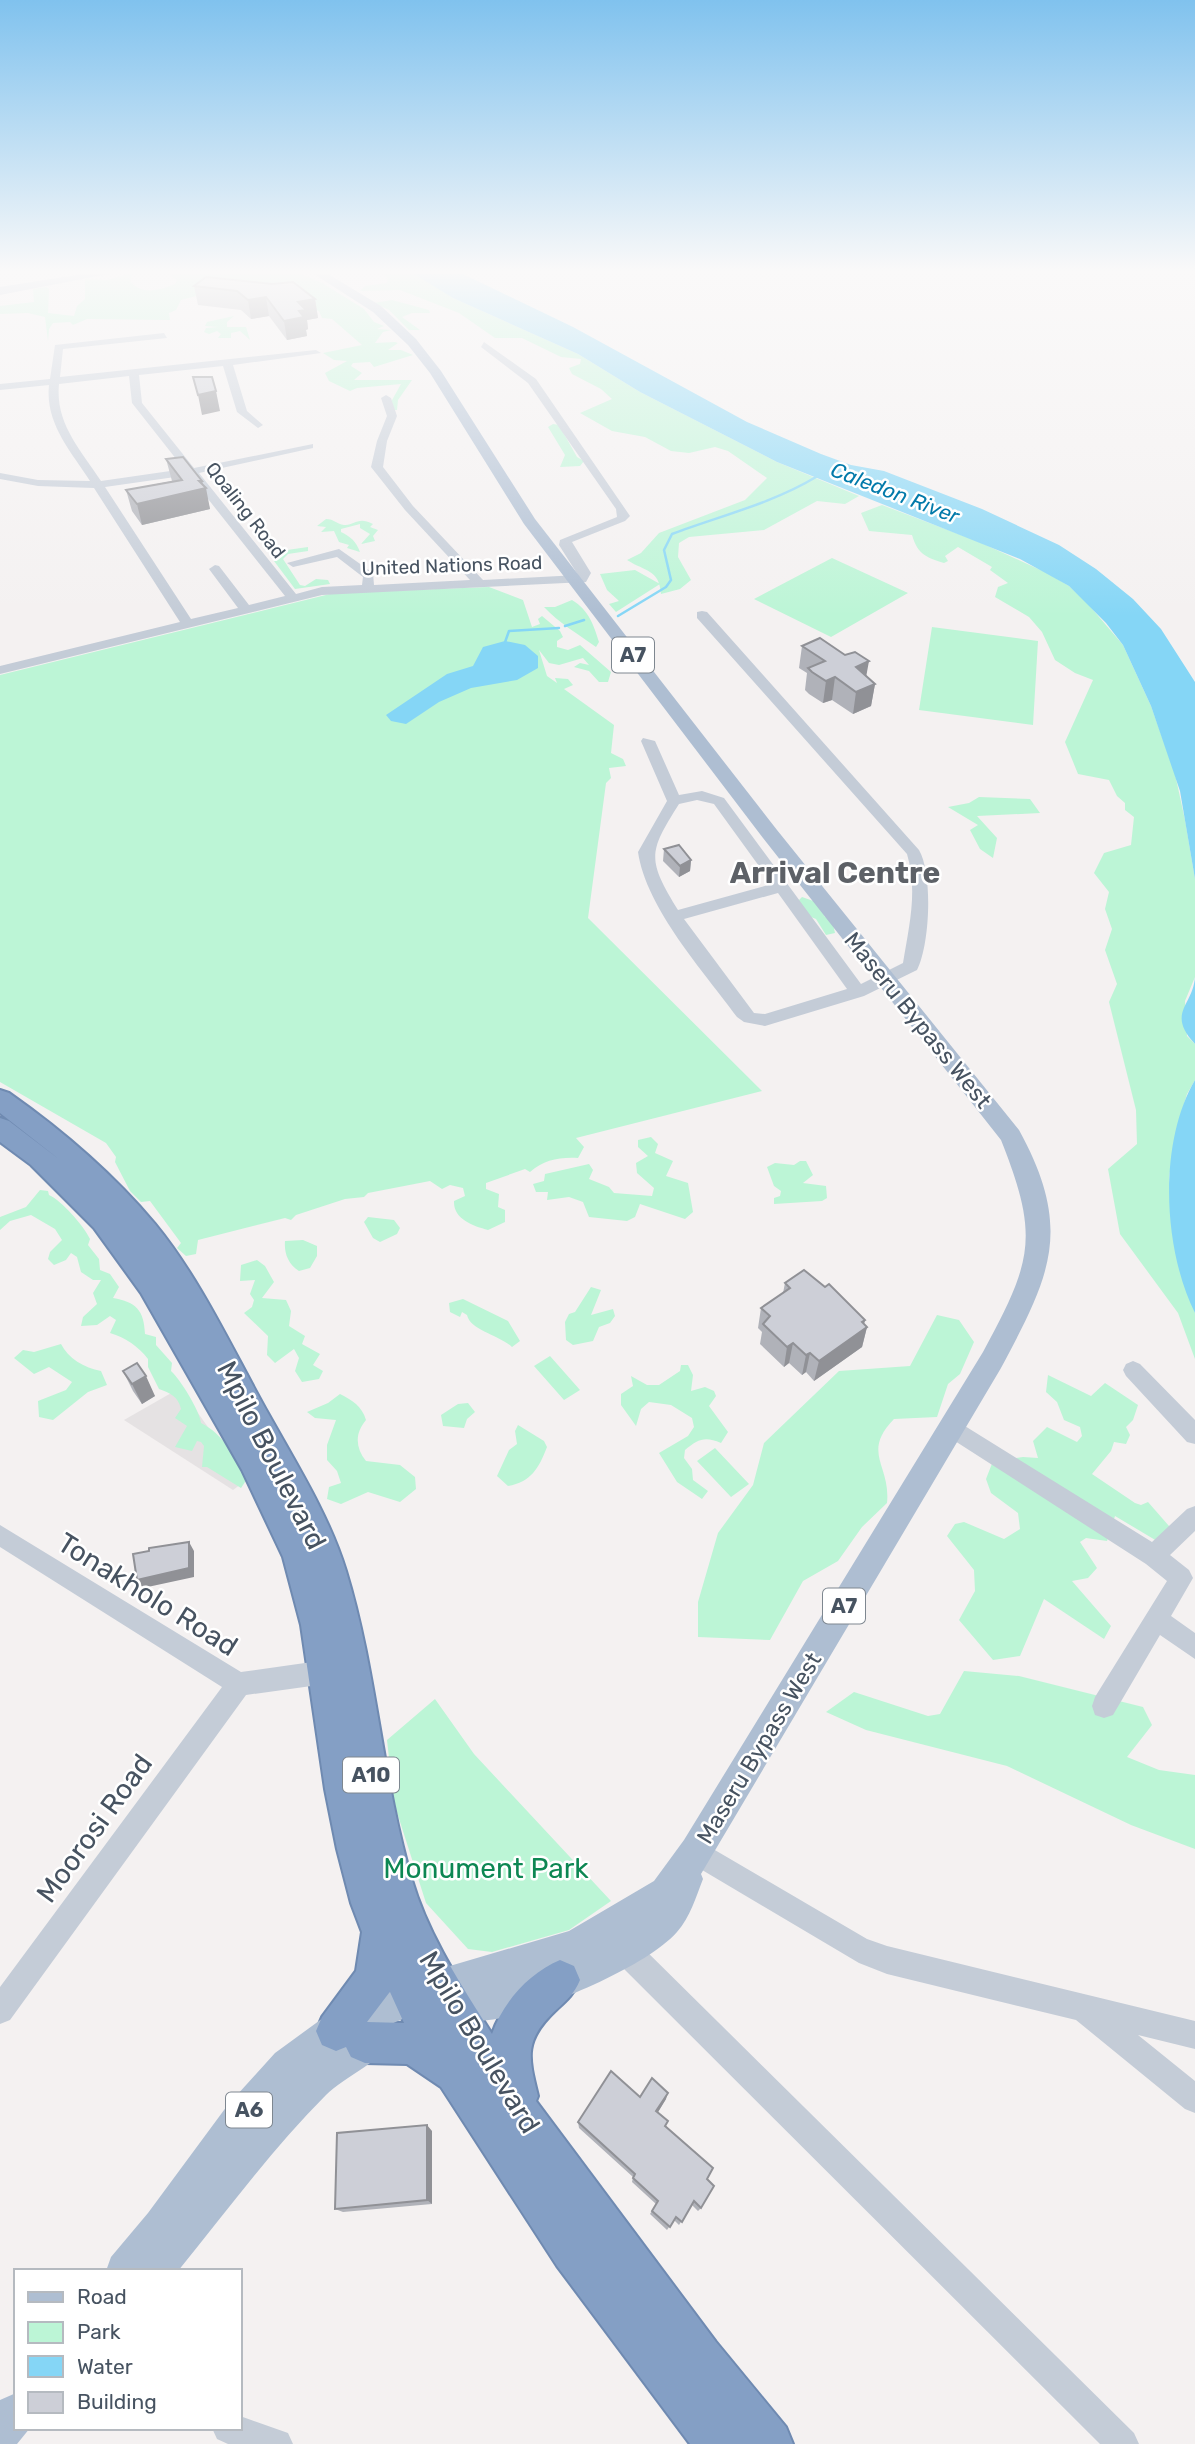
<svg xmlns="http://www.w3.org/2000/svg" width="1195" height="2444" viewBox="0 0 1195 2444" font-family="Rubik,sans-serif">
	<rect width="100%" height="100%" fill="#f4f1f1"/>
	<path fill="#e5e2e3" d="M180,1388L243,1476L241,1484L233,1490L124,1420Z"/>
	<path fill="#bcf5d6" d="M128,274L132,275L130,281C142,296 160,290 175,284L177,280L168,274H302L322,283L364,309L374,322L384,326L377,329L391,330L383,332L375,343L395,342L398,343L388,350H401L413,355L374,367L370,362L353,363L351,366L362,373L354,380H412L398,400L397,410H393L391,402L401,384L357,388L350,391L329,381L325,373L347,361L334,360L323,353L362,345L332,319L322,318L319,311L315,310L204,294L181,300L176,310L169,313L170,320L87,319L73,325L70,322L53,323L49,329L48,341L45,317L28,313L0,314V306L34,302L33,289L46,287L49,289L48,313L74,316L77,306L85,299V279L107,280Z
		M382,274H414L431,282L453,298L578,354L640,392L777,462L859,496L845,504L817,501L764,530L689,537L679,543L678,557L691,580L680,589L661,594C659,569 646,572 627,560L641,553L659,533L745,500L767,478L728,451L715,447L689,453L671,451L645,437L612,431L580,413L612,399L601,389L572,374L569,368L580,364L581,359L561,357L522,338H495L459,313L400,290L360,291L365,286L387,283L388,278Z
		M392,300L429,310L430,313H412L402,317L420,330H409L389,310L374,303Z
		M234,316L227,322V327H246L250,340L240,331L231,333V338H218L221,334L217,331L209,334L204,332L206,328L218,327L205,326L207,322Z
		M553,424L559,425L577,457L584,461L580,466L560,467L565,455L548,427Z
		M882,505L977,541L1047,573L1069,586L1088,604L1123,645L1151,706L1175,774L1185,820L1195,879V977L1185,1001L1187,1036L1195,1044V1080L1187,1094L1178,1124L1169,1177L1173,1235L1195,1313V1359L1178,1313L1120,1234L1108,1169L1137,1144L1136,1110L1109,1002L1117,984L1105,950L1112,929L1105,909L1109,892L1094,873L1104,853L1131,845L1134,817L1125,810V803L1117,796L1109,780L1078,774L1065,742L1093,680L1075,673L1055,660L1042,632L1029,617L995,597L998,587L1008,583L990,570L992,567L958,547L945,556L948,561L944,563C926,557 918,555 912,535L869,531L861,513Z
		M326,519C334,519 337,524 344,525C355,526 357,516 373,524L370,527L378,530L373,536L375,541L361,544L370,534L360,528V524L341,529V532C351,537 356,541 360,552L347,548L349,545L339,542L334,531L321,532L326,527L317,526Z
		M308,547V551L288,554L283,559L300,585L305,586L316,579L328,580L330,584L295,589L274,561L275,557L287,550Z
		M832,558L908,593L831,637L754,599Z
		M635,570L660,584L616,612L609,604L619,601L607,590L600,574Z
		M489,587L523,600L532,627L540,624L538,619L542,616L560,631L563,637L557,641V647L568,650L580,645L611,672L608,682H599L589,671L574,667L580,663L589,665L583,658L559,665L549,663L539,650L547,676L557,683L555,678L568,679L573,685L564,689L614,725L611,753L623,759L626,766L609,768L611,778L606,783L588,918L762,1091L576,1138L584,1147L578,1158C559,1157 544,1160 530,1172L525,1169L486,1183V1189L499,1194L498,1207L505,1210V1222L488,1230C473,1226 453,1219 454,1201L465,1196L463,1188L450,1185L442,1189L430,1181L368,1193L364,1197L345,1199L296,1215L291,1220L285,1218L198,1240L196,1254L186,1256L177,1248L181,1243L150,1201L141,1202L130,1191L115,1162L116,1157L106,1143L0,1082V675L334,593Z
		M572,600C589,610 594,626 599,642L596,647C578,634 559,623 544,607H555Z
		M932,627L1038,641L1033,725L919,710Z
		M979,797L1030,799L1040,813L977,816L997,838L993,858L980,849L970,830L978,825L948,807L969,803Z
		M802,897L822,904L824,916L832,920L835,933L826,935L816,919L803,914L799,900Z
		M651,1137L658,1144L655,1153L673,1161L666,1176L688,1183L693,1212L685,1219L640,1204L635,1217L627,1221L589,1217L583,1202L569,1197L547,1200L548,1192H536L533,1184L544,1181L545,1174L589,1164L593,1170L589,1179L609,1187L614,1193L652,1196L654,1188L637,1173L636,1163L648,1156L638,1147V1140Z
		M800,1161H806L813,1175L803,1183L826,1186L827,1198L822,1201L774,1204V1198L780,1196L781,1191L774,1186L767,1167L775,1163L794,1165Z
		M40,1190L48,1191L49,1195C61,1200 84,1226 90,1239L88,1245L99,1259L100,1270L110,1274L119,1287L113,1298C136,1302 144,1310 145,1334L156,1337V1345L172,1363L171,1371C180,1379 200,1411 201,1423C223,1434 236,1457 247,1479L241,1488L207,1467H202L204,1446L201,1442L197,1441L192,1451L175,1447L187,1426L175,1418L181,1409C178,1396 170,1393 159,1389L148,1367V1359C138,1346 126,1338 110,1333L116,1320L110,1316L97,1325L81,1326L83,1317L97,1304L93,1293L101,1280H93L81,1272L77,1257L71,1253L66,1260L54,1265L48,1259L50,1252L62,1240L55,1229L31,1215L10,1221L0,1230V1217L26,1207Z
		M368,1217L394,1220L400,1228L397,1234L380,1242L373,1238L364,1222Z
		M303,1240L317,1246V1256L310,1268L299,1271C288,1264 284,1253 285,1241Z
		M257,1260L265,1266L274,1282L262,1298L286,1300L291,1311L289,1326L305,1336L302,1344L320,1354L313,1365L323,1371L319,1379L302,1382L295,1371L299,1358L294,1349L275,1363L267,1355L268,1336L244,1313L252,1307L254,1300L250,1294L255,1280L240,1281L241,1265Z
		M591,1287L601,1290L591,1315L613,1309L615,1316L610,1323L599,1327L593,1341L573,1345L566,1340L565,1322L569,1314L575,1312Z
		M463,1299L508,1321L520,1341L512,1347C499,1335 470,1330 467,1315L462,1312L460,1317L450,1312L449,1303Z
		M937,1315L959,1320L974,1342L960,1374L948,1384L937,1417L894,1419C861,1453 891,1465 887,1503L862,1527L838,1561L803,1581L770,1640L698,1637V1602L718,1533L753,1485L764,1443L839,1371L910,1366Z
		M61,1344C68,1358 84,1368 101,1371L107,1385L88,1392L53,1420L39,1417L38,1401L66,1390L72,1382L49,1367L34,1374L14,1358L23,1350L34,1352Z
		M550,1356L580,1390L564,1400L534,1366Z
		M681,1365H688L693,1375L691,1391L705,1387L714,1391L716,1396L709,1406L728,1432L721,1443C705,1436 698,1439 685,1450L684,1458L692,1469L693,1480L708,1491L702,1499L677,1482L659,1453L688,1436L694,1427L692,1418L671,1405L649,1402L641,1409L636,1426L621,1405V1394L633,1386L631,1376L647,1385H659L680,1371Z
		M1048,1375L1091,1396L1105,1383L1138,1405L1133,1420L1126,1427L1130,1435L1126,1444L1114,1442L1111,1451L1092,1474L1135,1503L1141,1505L1148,1502L1176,1534L1167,1547L1115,1516L1107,1541L1086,1538L1080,1542L1097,1568L1088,1578L1072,1581L1111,1626L1104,1639L1044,1599L1020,1656L993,1660L959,1620L975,1591L974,1570L947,1536L955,1524L964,1522L1004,1539L1020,1529L1018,1513L991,1493L986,1479L993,1461L1023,1457L1038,1458L1033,1441L1047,1427L1077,1442L1082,1436L1080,1427L1064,1420L1057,1402L1046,1392Z
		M340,1394C352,1400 362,1406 366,1420C355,1433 355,1447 366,1461L400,1465L415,1477L416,1489L400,1502L368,1492L341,1504L327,1499L329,1487L341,1483L337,1471L327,1460V1445L336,1420L315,1418L307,1412L328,1403Z
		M468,1403L475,1412L467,1419L464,1428L443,1426L441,1415L458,1404Z
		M518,1425L544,1441L547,1447C539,1468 531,1482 508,1486L497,1476L509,1450L517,1444L515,1431Z
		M715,1448L749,1484L731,1497L697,1461Z
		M964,1671L1019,1676L1143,1707L1152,1725L1127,1757L1159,1770L1195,1775V1849L1131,1825L1007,1766L866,1730L826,1712L854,1692L928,1716L940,1714Z
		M435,1699L474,1754L611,1901L569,1930L492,1952L468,1949L426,1903L394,1803L387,1740Z"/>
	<path fill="#85d6f6" d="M414,274H463L573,327L747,422L821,454L851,465L884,471L982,509L1059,545L1096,569L1133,599L1161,629L1195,682V879L1180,791L1151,706L1123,645L1106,623L1069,586L1020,559L777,462L640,392L578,354L453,298Z
		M505,641L525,645L538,656V668L517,680L471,688L439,702L406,724L391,721L386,715L447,674L473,666L483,647Z
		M1195,977V1044C1166,1013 1193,1006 1195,977Z
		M1195,1080V1313C1163,1249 1158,1143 1195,1080Z"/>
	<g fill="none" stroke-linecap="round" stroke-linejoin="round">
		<path stroke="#85d6f6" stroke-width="2.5" d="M618,616L666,587L671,580L664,550L672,534C720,516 773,503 816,477
			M565,626L584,620
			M504,645L509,631L559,628"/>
		<g stroke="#6f8ab1" stroke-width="4">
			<path id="highway" d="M0,1090L9,1093C63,1131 112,1173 155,1224C201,1280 233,1351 269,1415C297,1465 329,1516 346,1571C377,1672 382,1779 412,1880C428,1935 462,1986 492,2034C503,2002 529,1973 560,1960L574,1966L580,1980C574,1994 567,2000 556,2010C524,2040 528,2056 538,2096L536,2101L716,2342L786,2427L793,2444H690L557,2266L441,2087L407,2064L365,2063L351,2057L346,2047L336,2051L322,2045L316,2031L322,2017L356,1971L362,1932L351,1903L337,1849L325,1789L301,1625L283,1557L242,1470L141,1293L94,1228L31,1165L0,1142V1118L9,1121L60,1160L0,1113ZM390,1992L404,2023L367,2022L389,1993Z"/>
		</g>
		<path fill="#c4ccd7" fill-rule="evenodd" d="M164,333L167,338L63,349L60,377L316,350L321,353L233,365L247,411L263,425L258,428L237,412L223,366L139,375L142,403L194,468L313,444V448L199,473L296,594L322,587L362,585L363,577L337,557L293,567L287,563L339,549L373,573L374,585L470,580L405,510L371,467L377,441L387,416L381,398L386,395L391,398L397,416L387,441L383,467L413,506L483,580L578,575L559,545L560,540L617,517L616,509L528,383L481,347L484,342L536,379L630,516L625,521L572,542L591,573L586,582L322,595L0,674V666L180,622L94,488L38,486L0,479V473L38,480L90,481C70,450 45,423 49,385L0,390V384L50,379L55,345ZM129,376L132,403L184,469L101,481C80,449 55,423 59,384ZM189,475L285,596L249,605L219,566L215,565L209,569L238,608L191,619L105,487Z
			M702,611L707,612L919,850C933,874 930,945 917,970L864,996L765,1026L744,1022L737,1017C704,972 646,908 638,852L667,801L641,741L643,738L655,741L679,795L702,791L724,798L861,984L903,963C909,926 918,891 907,854L697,618V612ZM697,800L714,804L772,884L678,910C647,859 648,853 679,804ZM778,893L847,989L765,1014L754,1013L684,919Z
			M1133,1361L1140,1364L1195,1420V1444L1187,1442L1126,1376L1123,1370L1126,1364Z
			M952,1418L1152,1542L1187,1509L1195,1506V1531L1170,1555L1189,1570L1193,1578L1171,1616L1195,1633V1659L1160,1635L1113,1715L1104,1718L1095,1715L1092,1706L1095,1697L1167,1581L1146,1564L944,1434L941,1427L944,1420Z
			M0,1525L241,1672L333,1659L342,1663L345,1671L342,1679L333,1683L246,1695L10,2020L0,2024V1987L222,1687L0,1547Z
			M696,1839L867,1939L887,1946L1195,2021V2049L1138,2035L1195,2081V2113L1185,2109L1076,2020L887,1974L859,1963L687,1861L683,1852L687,1843Z
			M624,1935L634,1939L1134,2433L1139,2444H1100L614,1959L610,1949L614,1939Z
			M240,2416L288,2433L293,2444H228L217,2439L212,2428H240Z"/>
		<path fill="#aebed2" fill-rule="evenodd" d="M83,274H108L0,295V287Z
			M314,274H328L381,306L416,339L441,371L535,519L777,830L1019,1130C1074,1230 1050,1276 1001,1368L701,1874L703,1879C696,1897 690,1917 677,1932C647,1966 556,2003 511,2016C488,2022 465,2020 443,2029L431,2023L427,2008L389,2025L395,2038C387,2058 345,2076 326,2095C272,2149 227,2211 178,2271H106L111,2257L148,2213L227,2106L275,2053L323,2018L426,1973L569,1931L654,1881L684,1840L983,1352C1032,1261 1040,1238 1001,1140L763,838L524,524L430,373L408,345L373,312Z
			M16,2393V2428H30L17,2444H0V2400Z"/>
		<use href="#highway" fill="#849fc5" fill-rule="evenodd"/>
	</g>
	<path fill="#b0b2b9" d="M194,286L315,299L318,318L307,320L308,329L306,330L307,336L287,340L269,316L251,319L241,310L198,305Z
		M166,459L202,481L210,509L142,525L132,511L126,490L172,481Z
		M802,646L866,676L875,684L871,706L853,714L832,700L823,703L809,694L805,690L807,673L799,668Z
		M664,849L691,860L690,871L679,877L663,861Z
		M785,1283L865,1320L864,1324L867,1327L862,1347L814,1381L806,1372L802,1375L789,1363L784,1367L760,1344L762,1332L758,1328L761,1308L783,1293Z
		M123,1371L155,1396L142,1404L133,1391Z
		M640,2097L666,2099L658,2112L668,2121L666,2126L707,2179L701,2208L698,2211L692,2205L679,2225L674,2220L667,2230L650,2214L656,2204L632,2182L633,2177L579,2128L578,2122Z
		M432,2131V2204L343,2212L335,2209Z"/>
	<path fill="#909196" d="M266,297L269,316L251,319L248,300Z
		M315,299L318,318L307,320L308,329L306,330L307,336L287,340L284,321L298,302Z
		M216,391L220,411L202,415L198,395Z
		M202,481L204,489L206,488L210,509L142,525L137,504Z
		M869,661L865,683L856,667Z
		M835,677L832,700L823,703L826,681Z
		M875,684L871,706L853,714L856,692Z
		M691,860L690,871L679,877L680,866Z
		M865,1320L862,1331L867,1327L862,1347L814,1381L819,1361Z
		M793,1343L789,1363L784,1367L787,1347Z
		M810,1353L806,1372L802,1375L806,1355Z
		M146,1376L155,1396L142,1404L132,1384Z
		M189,1542L194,1551V1577L143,1588L137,1580Z
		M668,2093L666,2099L655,2117L656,2111Z
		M427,2125L432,2131V2204L427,2200Z"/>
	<path fill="#cdcfd7" stroke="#909196" stroke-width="2" d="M206,277L272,284L293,282L315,299L298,302L306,310L299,311L304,317L284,321L266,297L248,300L237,291L194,286Z
		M193,377H212L216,391L198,395Z
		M183,457L202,481H199L206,488L137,504L126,490L182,480L166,459Z
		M820,638L845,655L855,652L869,661L856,667L875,684L856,692L835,677L826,681L812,672L808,668L825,661L802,646Z
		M679,845L691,860L680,866L664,849Z
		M804,1270L825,1287L829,1284L865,1320L862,1322L867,1327L819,1361L810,1353L806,1355L793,1343L787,1347L763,1324L770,1316L761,1308L790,1288L785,1283Z
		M137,1363L146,1376L132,1384L123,1371Z
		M189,1542V1568L137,1580L133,1554L149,1551V1548Z
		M611,2071L640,2097L652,2078L668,2093L656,2111L668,2121L665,2126L713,2168L707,2179L714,2186L701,2208L694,2201L682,2222L676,2217L670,2227L652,2211L658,2201L633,2178L635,2174L578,2122Z
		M427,2125V2200L335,2209L337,2133Z"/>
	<linearGradient id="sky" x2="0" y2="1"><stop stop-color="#80c2ee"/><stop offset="0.44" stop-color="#faf9f9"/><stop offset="1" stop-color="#faf9f9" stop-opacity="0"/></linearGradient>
	<rect width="1195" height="616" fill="url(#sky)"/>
	<g text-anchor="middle" stroke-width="5" stroke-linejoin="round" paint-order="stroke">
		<g font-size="19" fill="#475361" stroke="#fff">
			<text transform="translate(246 510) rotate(52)" y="7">Qoaling Road</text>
			<text transform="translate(452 565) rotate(-2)" y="7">United Nations Road</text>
		</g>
		<g font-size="21" font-style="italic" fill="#027aaa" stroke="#fff">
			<text transform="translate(895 493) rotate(21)" y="7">Caledon River</text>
		</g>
		<g fill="#fff" stroke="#7e8790" stroke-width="2">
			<rect x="612" y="637.5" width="42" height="35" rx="5"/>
			<rect x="823" y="1588.5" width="42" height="35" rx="5"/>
			<rect x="343" y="1757.5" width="56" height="35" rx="5"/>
			<rect x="226" y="2092.5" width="46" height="35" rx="5"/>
		</g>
		<g font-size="21" font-weight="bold" fill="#475361">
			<text x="633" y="662">A7</text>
			<text x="844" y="1613">A7</text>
			<text x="371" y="1782">A10</text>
			<text x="249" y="2117">A6</text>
		</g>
		<g font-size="23" fill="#475361" stroke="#fff">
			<text transform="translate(918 1020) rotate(51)" y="8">Maseru Bypass West</text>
			<text transform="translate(759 1748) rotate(-59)" y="8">Maseru Bypass West</text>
		</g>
		<g font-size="28" fill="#475361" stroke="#fff">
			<text transform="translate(272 1455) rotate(63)" y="10">Mpilo Boulevard</text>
			<text transform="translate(148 1594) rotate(32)" y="10">Tonakholo Road</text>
			<text transform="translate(94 1828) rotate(-54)" y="10">Moorosi Road</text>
			<text transform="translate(480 2042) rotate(59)" y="10">Mpilo Boulevard</text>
		</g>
		<g font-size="28" fill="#0d8753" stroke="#fff">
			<text x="486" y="1878">Monument Park</text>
		</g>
		<g font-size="30" font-weight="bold" fill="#5d6167" stroke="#fff">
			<text x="835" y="883">Arrival Centre</text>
		</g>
	</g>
	<rect x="14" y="2269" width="228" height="161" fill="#ffffff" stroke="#b5bac0" stroke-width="2"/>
	<rect x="28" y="2292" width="35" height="10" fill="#aebed2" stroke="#b5bac0" stroke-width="2"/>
	<text x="77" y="2304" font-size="21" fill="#475361">Road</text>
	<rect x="28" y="2322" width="35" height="21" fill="#bcf5d6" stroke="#b5bac0" stroke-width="2"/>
	<text x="77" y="2339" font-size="21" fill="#475361">Park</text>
	<rect x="28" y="2356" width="35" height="21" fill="#85d6f6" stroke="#b5bac0" stroke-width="2"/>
	<text x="77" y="2374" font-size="21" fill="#475361">Water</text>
	<rect x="28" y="2392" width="35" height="21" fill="#cdcfd7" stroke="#b5bac0" stroke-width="2"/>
	<text x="77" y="2409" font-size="21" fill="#475361">Building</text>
</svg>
